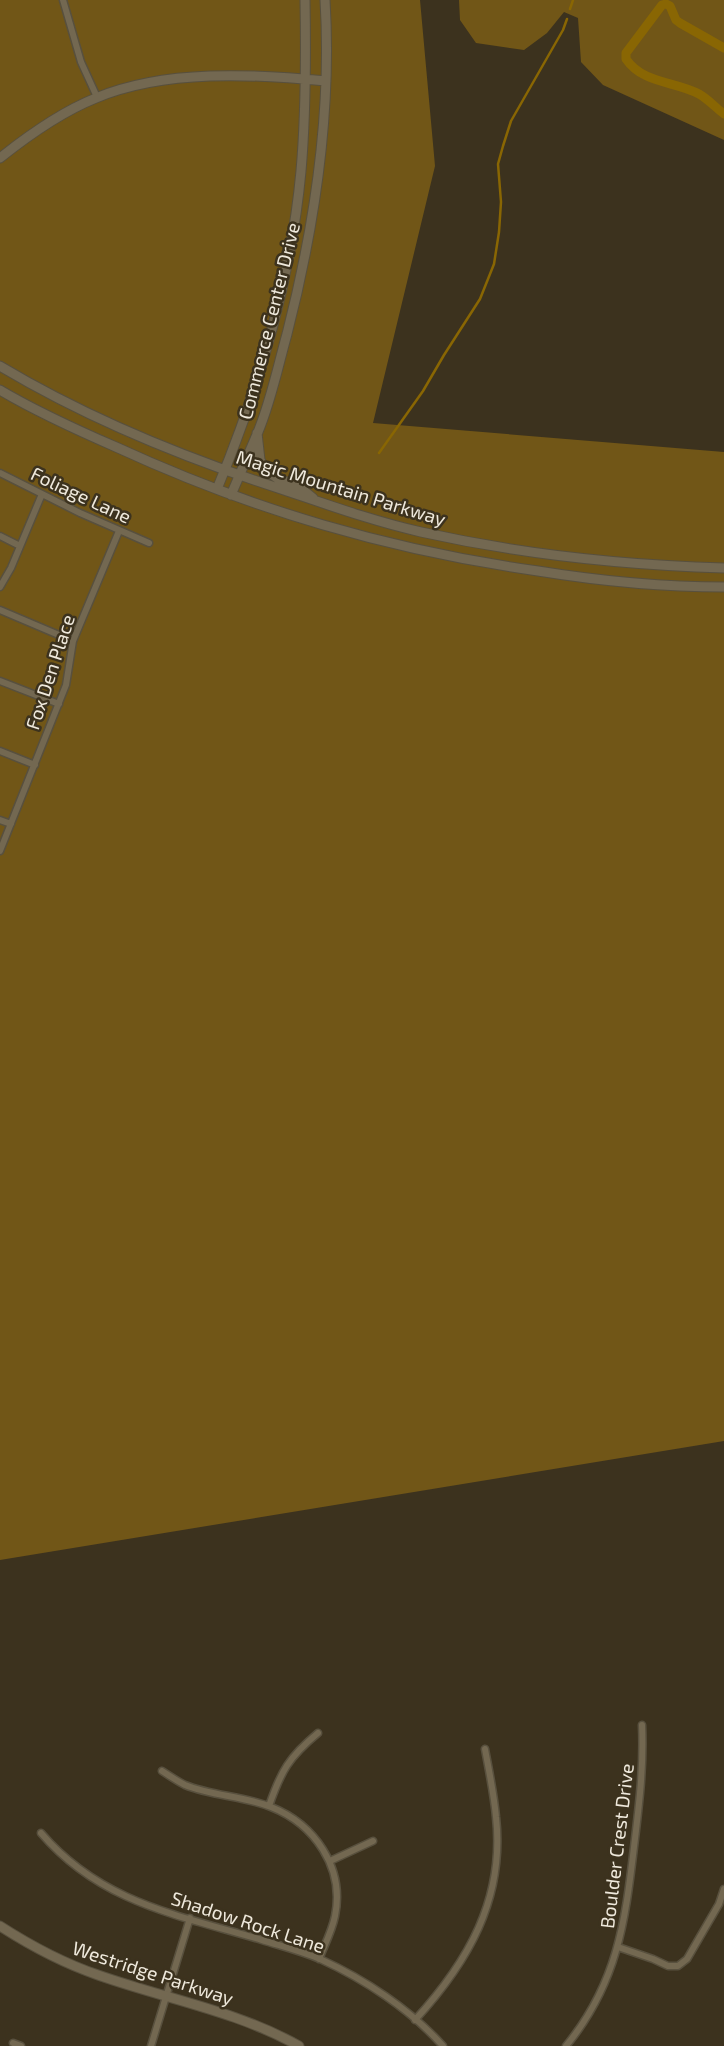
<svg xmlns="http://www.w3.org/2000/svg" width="724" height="2046" viewBox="0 0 724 2046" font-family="'Exo 2',sans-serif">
	<rect width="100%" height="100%" fill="#3c321e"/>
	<path fill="#715617" d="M0,0H420L435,166L373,423L724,452V1441L0,1560Z
		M459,0H724V140L603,85L581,62L578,18L564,12L547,33L524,50L476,43L460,20Z"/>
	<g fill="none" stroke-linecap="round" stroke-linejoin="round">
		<path stroke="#896603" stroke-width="2.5" d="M570,9L573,0
			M379,453L423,391L444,355L480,299L494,264L499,232L501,202L498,164L503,146L511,121L563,30L567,19"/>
		<path stroke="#896603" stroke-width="9" d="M724,48L680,23L676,20L670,6L666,4L662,5L626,53V59C643,84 675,81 699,94C708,99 716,108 724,114"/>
		<g stroke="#58503e" stroke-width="9">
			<path id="street" d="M63,0L81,62L97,97
				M0,473L80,513L149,543
				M0,536L20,546
				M0,587L11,568L42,494
				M0,610L73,641
				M0,681L59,704
				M0,751L35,765
				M0,820L11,824
				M0,851L66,685L73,641L119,531
				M162,1771C170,1776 177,1781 185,1785C212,1796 244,1796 271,1807C314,1824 345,1867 335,1916C332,1931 325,1944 319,1959
				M269,1806C281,1771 289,1757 318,1733
				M41,1833C101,1903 178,1915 262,1940C281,1946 301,1951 320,1959C364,1979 410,2009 443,2046
				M330,1861L373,1841
				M618,1947L653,1959L668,1966H678L687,1959L719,1904L724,1889
				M415,2020C468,1962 505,1899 496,1817C494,1794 489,1771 485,1749
				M13,2043L21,2046
				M151,2046L190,1918
				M566,2046C617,1984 625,1923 634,1847C639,1806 644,1766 642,1725"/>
		</g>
		<g stroke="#58503e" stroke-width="11">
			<path id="secondary" d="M0,158C30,134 61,112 96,98C165,69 254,74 326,81
				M0,366C87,418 180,456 275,487C323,503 372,521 421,532C520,554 623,565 724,568
				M0,390C37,412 77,430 116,447C253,510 389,550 538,571C600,581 662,587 724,587
				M257,433L260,460L266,470L278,479L298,486L313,498
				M217,489C259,388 291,280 301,171C306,114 306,57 305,0
				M231,495C240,474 249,453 258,432C271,401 278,366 287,334C315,225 332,113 325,0
				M0,1926C31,1946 63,1963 98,1975C166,1999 237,2011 299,2046"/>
		</g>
		<use href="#street" stroke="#736851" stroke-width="6"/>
		<use href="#secondary" stroke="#736851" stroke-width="9"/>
	</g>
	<g text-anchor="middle" stroke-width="5" stroke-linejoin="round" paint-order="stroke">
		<g font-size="19" fill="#efe9dc" stroke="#3c321e">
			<text transform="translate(269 321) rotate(-76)" y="7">Commerce Center Drive</text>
			<text transform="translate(341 488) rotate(17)" y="7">Magic Mountain Parkway</text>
			<text transform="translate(81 495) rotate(25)" y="7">Foliage Lane</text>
			<text transform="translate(50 672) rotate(-72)" y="7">Fox Den Place</text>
			<text transform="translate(617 1846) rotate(-83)" y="7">Boulder Crest Drive</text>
			<text transform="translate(248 1922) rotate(18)" y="7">Shadow Rock Lane</text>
			<text transform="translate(153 1973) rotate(18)" y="7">Westridge Parkway</text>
		</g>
	</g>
</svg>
